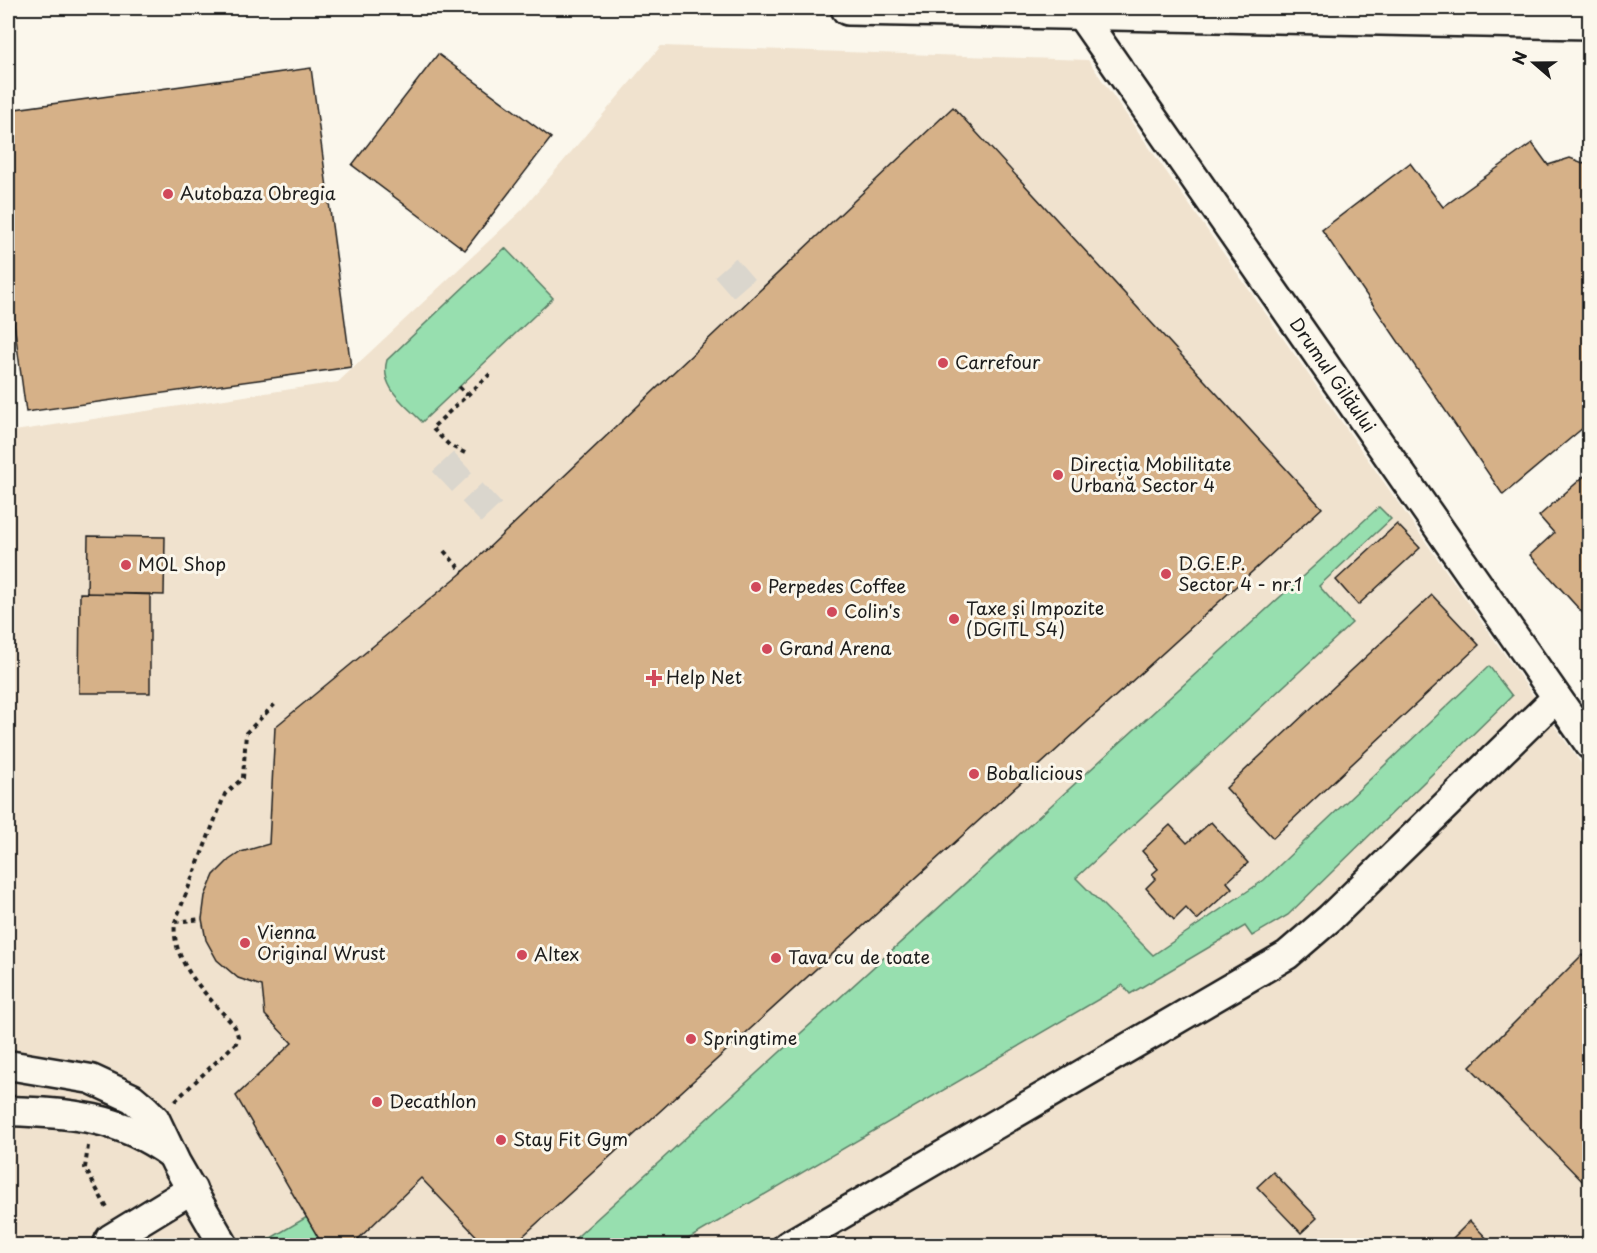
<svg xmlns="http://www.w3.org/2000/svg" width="1597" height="1253" viewBox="0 0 1597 1253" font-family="'Playpen Sans',sans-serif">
	<rect width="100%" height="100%" fill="#fbf7ec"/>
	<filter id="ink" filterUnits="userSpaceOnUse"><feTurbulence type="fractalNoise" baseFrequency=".0167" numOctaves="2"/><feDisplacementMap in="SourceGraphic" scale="12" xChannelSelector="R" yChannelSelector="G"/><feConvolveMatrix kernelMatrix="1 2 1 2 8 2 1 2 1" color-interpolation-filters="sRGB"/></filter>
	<g filter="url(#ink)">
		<path fill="#f0e2ce" d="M661,46L1088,60L1589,775V1245L8,1246V432L338,382L522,210Z"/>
		<path fill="#97dfaf" stroke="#5a7e66" stroke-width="1.5" d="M505,248L553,298L422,422C405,404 379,387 387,360Z
			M1379,507L1391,519L1319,586L1352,623L1076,878L1153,955L1264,880L1489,666L1512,696L1288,915L1252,936L1245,926L1130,994L1123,985L678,1245H568Z
			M307,1217L323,1245L259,1246V1245Z"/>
		<path fill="#d6b188" stroke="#1c1c1c" stroke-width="1.5" d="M438,54L551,138L465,250L352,165Z
			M311,68L351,367L26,412L8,278V110Z
			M953,107L1322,508L512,1246H486L421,1178L351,1246H323L236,1096L292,1043L265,1015L262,986L238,978L217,960L206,940L202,919L205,896L214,875L229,860L241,852L269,844L275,727L463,572Z
			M1532,143L1548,165L1570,158L1583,163L1590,158V422L1503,495L1322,230L1410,163L1443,207Z
			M1590,471V621L1530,555L1554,533L1539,516Z
			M1397,524L1420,548L1358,605L1336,580Z
			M88,536L165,537L164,595L87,593Z
			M80,593L150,594V693H79Z
			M1432,595L1479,645L1273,838L1226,788Z
			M1211,822L1248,863L1227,882L1232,888L1197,920L1186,908L1174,920L1146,888L1156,878L1152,874L1158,869L1142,851L1170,825L1187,843Z
			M1582,955L1590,963V1189L1470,1067Z
			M1273,1172L1317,1218L1301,1233L1257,1187Z
			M1470,1221L1494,1246H1445Z"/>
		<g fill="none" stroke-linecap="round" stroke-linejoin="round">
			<path stroke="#dad6cd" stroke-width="28" stroke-dasharray="28 14" stroke-linecap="butt" d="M725,267L745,290
				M443,462L495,517"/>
			<g stroke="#1c1c1c" stroke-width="33">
				<g id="minor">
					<path id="s1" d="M1076,8L1590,745"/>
					<path d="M8,1065L91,1079L132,1098L145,1109L155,1119L176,1163L224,1246"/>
					<path d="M8,1111C70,1113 120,1116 171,1154"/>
					<path d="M107,1246L110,1239L192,1189"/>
					<path d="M787,1246L1287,955L1330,918L1556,698"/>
				</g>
			</g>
			<g stroke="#1c1c1c" stroke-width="38">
				<path id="major" d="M848,8L1590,22"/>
			</g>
			<path stroke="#1c1c1c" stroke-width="4" stroke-dasharray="4.5 4.5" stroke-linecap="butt" d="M459,387L467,395
				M465,453L449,445L432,428L490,374
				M444,551L463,572
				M175,922L202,919
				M175,1101L236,1043L238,1036L235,1027C211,998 170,964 175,922L225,794L243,778L246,733L277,702
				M88,1146L85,1168L108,1210"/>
			<use href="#minor" stroke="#fbf7ec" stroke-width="28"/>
			<use href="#major" stroke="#fbf7ec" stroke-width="33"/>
		</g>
	</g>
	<g fill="#d1495b" stroke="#fbf7ec" stroke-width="2">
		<circle cx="168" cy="194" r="6"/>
		<circle cx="943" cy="363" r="6"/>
		<circle cx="1058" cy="475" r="6"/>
		<circle cx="126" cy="565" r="6"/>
		<circle cx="1166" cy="574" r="6"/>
		<circle cx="756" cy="587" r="6"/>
		<circle cx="832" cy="612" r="6"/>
		<circle cx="954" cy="619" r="6"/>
		<circle cx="767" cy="649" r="6"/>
		<path d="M651 669h6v6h6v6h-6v6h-6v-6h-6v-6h6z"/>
		<circle cx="974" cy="774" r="6"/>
		<circle cx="245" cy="943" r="6"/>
		<circle cx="522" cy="955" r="6"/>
		<circle cx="776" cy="958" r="6"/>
		<circle cx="691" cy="1039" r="6"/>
		<circle cx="377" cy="1102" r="6"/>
		<circle cx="501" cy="1140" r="6"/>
	</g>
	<g text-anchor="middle" stroke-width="6" stroke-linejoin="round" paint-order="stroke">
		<g font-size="18" fill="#1c1c1c" stroke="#fbf7ec" text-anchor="start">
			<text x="180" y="200">Autobaza Obregia</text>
			<text x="955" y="369">Carrefour</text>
			<text x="1070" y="471">Direcția Mobilitate<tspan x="1070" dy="21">Urbană Sector 4</tspan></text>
			<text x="1178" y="570">D.G.E.P.<tspan x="1178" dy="21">Sector 4 - nr.1</tspan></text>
			<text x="138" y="571">MOL Shop</text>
			<text x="768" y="593">Perpedes Coffee</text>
			<text x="966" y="615">Taxe și Impozite<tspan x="966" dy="21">(DGITL S4)</tspan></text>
			<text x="844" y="618">Colin's</text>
			<text x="779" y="655">Grand Arena</text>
			<text x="666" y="684">Help Net</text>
			<text x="986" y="780">Bobalicious</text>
			<text x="257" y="939">Vienna<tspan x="257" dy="21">Original Wrust</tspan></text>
			<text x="534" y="961">Altex</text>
			<text x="788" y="964">Tava cu de toate</text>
			<text x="703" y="1045">Springtime</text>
			<text x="389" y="1108">Decathlon</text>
			<text x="513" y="1146">Stay Fit Gym</text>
		</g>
		<g font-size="18" fill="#1c1c1c" stroke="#fbf7ec">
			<text dy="6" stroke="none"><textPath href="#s1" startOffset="448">Drumul Gilăului</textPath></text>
		</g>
	</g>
	<rect width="1597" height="1253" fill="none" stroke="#fbf7ec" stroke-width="30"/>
	<rect x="15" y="15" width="1567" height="1223" fill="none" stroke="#1c1c1c" stroke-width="2" filter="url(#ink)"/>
	<g transform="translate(1534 63) rotate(290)" stroke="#fbf7ec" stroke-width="4.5" paint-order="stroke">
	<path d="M0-4.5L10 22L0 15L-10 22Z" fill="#1c1c1c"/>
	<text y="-9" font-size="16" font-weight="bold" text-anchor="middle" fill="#1c1c1c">N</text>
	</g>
</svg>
